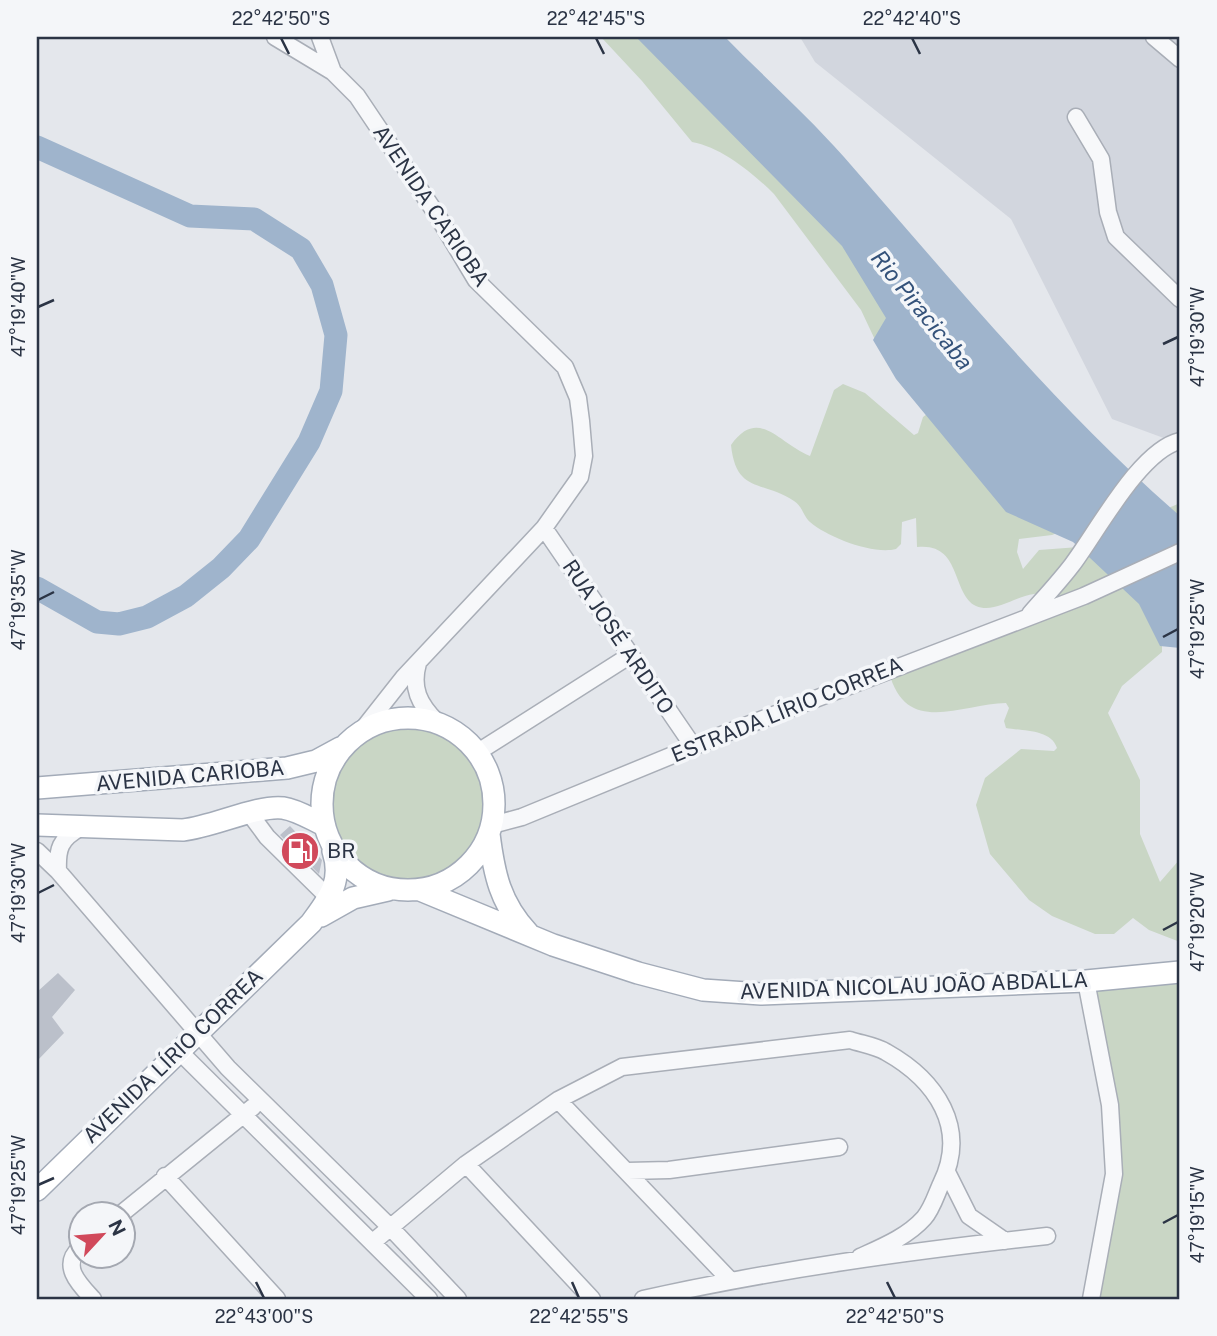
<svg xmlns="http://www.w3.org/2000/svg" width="1217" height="1336" viewBox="0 0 1217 1336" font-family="'Public Sans',sans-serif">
	<rect width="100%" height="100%" fill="#e4e7ec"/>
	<path fill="#d2d6de" d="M800,37H1180V444L1112,419L1011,219L815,62Z"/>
	<path fill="#c9d6c5" d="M601,37H649L729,104L917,338L877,344L861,310L774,194C753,173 721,147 692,142L642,81Z
		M843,384L865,393L914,435L918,433L923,417L930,412L1066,529L1052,535L1019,539L1017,552L1023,569L1039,550L1079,547L1180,503V543L1120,569L1099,582H1136L1162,642V652L1122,686L1108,713L1140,780V834L1160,882L1180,859V942L1149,930L1133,918L1114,934H1095L1052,916L1029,900L990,854L976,805L985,778L1021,749L1054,751L1057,748C1051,729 1022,731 1006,728L1004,721L1009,708L1006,703C963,703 906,738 889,672L1054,611L1055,596C1049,596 1040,593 1034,594C1016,596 994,614 976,606C951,593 962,542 917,547L916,518L902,522L901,544L896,549C873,555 827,537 810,522C803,516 803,507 794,501C763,480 736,494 731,445C759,406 779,444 810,456L834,390Z
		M332 804a76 76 0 1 1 152 0a76 76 0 1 1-152 0Z
		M1180,975V1299H1091L1114,1174L1094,987Z"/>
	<path fill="#9fb4cc" d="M636,37H725C764,77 807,115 844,157C952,280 1056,408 1180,516V648L1160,646L1139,604L1073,542L1006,512L896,379L873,340L886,318L842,246Z"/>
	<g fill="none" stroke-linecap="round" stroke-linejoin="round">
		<path stroke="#9fb4cc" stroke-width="23" d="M37,147L190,216L254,219L301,249L322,285L336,335L331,391L309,442L249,539L221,568L186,596L147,617L119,624L97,622L37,588"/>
	</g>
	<path fill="#bbc0ca" d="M290,826L322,860L319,874L280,835Z
		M58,973L75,990L52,1017L64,1033L37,1061V992Z"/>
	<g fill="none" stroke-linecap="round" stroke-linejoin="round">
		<g stroke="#a9aeb7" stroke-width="19">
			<path id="minor" d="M275,37L333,72L357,96L437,215L476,280L565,367L578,398L581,421L584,456L580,477L544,528L404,677L363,729
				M320,37L333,72
				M1154,37L1180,59
				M1076,117L1101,159L1108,212L1116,237L1180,299
				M544,528L693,746
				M1030,614C1044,598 1059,582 1072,565C1097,532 1140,450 1180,441
				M418,663C411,688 419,704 437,722
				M478,752L629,656
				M250,814L267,837L329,898
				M492,825L522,817L724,734L1084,596L1180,552
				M37,851L58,871L228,1068L389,1226L458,1299
				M58,871C57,849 60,839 80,828
				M1086,981L1110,1105L1114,1174L1091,1299
				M178,1050L429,1299
				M558,1100L730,1280
				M466,1164L592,1299
				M628,1171L669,1170L839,1147
				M947,1172L969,1216L1005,1241
				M165,1176L277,1299
				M121,1214L253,1107
				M373,1242L466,1164L558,1100L622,1067L850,1040C862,1044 876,1046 886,1052C936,1080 969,1128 941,1184C936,1195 932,1209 924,1218C907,1237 882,1247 860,1257
				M80,1248C60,1266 80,1285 93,1299
				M643,1299C778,1269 910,1251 1047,1236"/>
		</g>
		<g stroke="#a3abb8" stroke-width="24">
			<path id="major" d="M322 804a86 86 0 1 1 172 0a86 86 0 1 1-172 0Z
				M37,788L287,768L316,761L340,748
				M37,825L183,830C213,827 257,805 283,808C297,810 311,819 324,825
				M489,834C494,874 500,903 528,933
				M420,890L553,945L638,973L703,990L761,994L1086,981L1180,972
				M321,916L353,898L388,890
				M37,1190L311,923C329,898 343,882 333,851"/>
		</g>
		<use href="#minor" stroke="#f7f8fa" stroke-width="16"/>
		<use href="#major" stroke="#fff" stroke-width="21"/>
	</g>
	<path fill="none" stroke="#2b3445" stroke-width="2.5" d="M281,38L289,54M596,38L604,54M912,38L920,54M38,307L54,300M1163,344L1178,337M38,600L54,592M1163,637L1178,629M38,893L54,885M1163,930L1178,922M38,1185L54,1178M1163,1223L1178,1215M256,1282L264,1298M572,1282L579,1298M887,1282L895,1298"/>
	<defs>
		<g id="fuel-disc" transform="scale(2.0125)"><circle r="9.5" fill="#d1495b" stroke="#f4f6f9"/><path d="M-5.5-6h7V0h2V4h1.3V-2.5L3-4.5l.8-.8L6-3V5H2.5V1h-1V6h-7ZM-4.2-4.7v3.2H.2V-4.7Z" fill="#fff"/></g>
	</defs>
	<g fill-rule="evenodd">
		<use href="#fuel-disc" x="300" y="851"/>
	</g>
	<g text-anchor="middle" stroke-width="7" stroke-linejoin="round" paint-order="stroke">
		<g font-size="21" fill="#2b3445" stroke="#f4f6f9">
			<text transform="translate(431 206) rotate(56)" y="7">AVENIDA CARIOBA</text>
			<text transform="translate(618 637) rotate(56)" y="7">RUA JOSÉ ARDITO</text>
			<text transform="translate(787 710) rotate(-22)" y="7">ESTRADA LÍRIO CORREA</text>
			<text transform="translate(190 776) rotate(-5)" y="7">AVENIDA CARIOBA</text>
			<text transform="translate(914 986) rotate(-2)" y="7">AVENIDA NICOLAU JOÃO ABDALLA</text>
			<text transform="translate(173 1056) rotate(-44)" y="7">AVENIDA LÍRIO CORREA</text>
		</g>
		<g font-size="21" fill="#2b3445" stroke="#f4f6f9" text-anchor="start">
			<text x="327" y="858">BR</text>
		</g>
		<g font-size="23" font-style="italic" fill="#34527a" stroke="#f4f6f9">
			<text transform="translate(922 310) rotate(51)" y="8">Rio Piracicaba</text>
		</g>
	</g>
	<rect width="1217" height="1336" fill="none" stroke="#f4f6f9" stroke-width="77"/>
	<g transform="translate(102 1235) rotate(64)"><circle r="33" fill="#f4f6f9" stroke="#a4a8b1" stroke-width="2"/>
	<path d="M0-5L12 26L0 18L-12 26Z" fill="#d1495b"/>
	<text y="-10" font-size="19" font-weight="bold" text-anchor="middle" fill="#2b3445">N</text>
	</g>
	<rect x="38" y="38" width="1140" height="1260" fill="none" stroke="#2b3445" stroke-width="2.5"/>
	<g font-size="18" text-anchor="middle" fill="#2b3445">
		<text x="281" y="25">22°42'50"S</text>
		<text x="596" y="25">22°42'45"S</text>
		<text x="912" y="25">22°42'40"S</text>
		<text transform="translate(19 307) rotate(-90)" y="6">47°19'40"W</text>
		<text transform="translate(1198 337) rotate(-90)" y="6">47°19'30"W</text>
		<text transform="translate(19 600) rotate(-90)" y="6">47°19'35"W</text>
		<text transform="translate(1198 629) rotate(-90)" y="6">47°19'25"W</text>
		<text transform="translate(19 893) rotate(-90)" y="6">47°19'30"W</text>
		<text transform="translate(1198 922) rotate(-90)" y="6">47°19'20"W</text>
		<text transform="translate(19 1185) rotate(-90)" y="6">47°19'25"W</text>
		<text transform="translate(1198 1215) rotate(-90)" y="6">47°19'15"W</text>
		<text x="264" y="1323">22°43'00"S</text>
		<text x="579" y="1323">22°42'55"S</text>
		<text x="895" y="1323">22°42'50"S</text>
	</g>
</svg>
